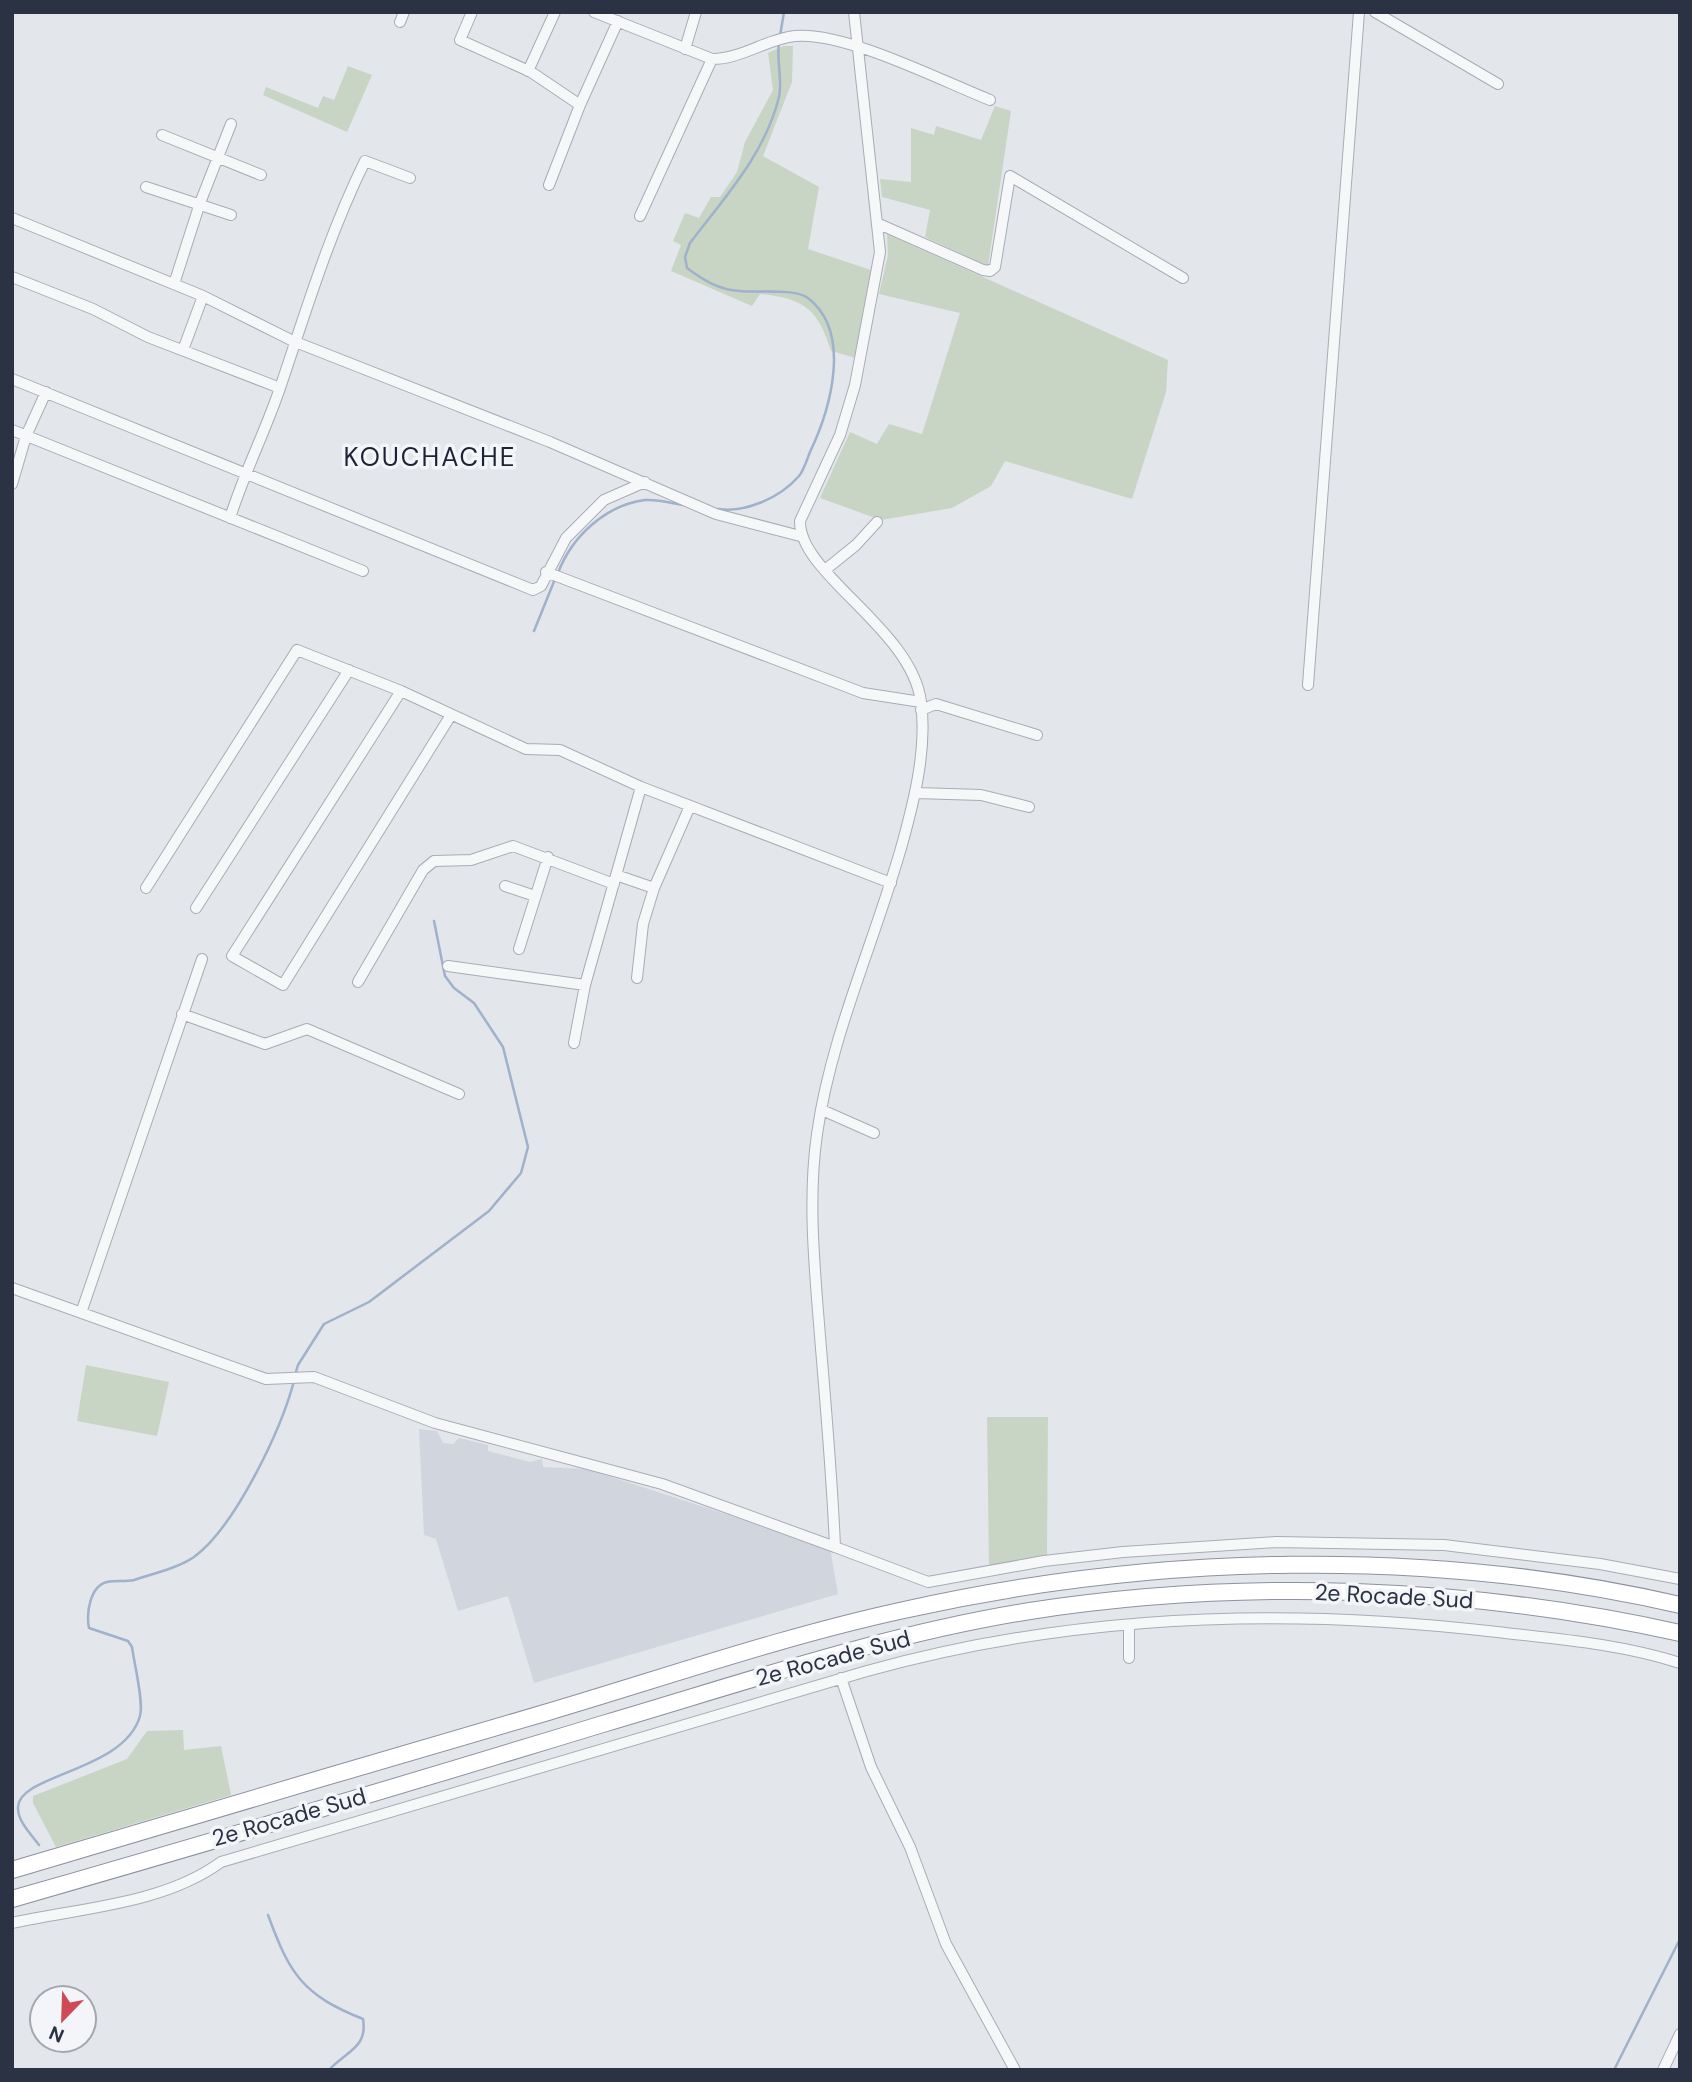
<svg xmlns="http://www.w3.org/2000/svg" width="1692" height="2082" viewBox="0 0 1692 2082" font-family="'DM Sans',sans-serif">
	<rect width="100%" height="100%" fill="#e3e6eb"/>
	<path fill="#d1d5dd" d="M419,1429L437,1431L443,1443L453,1444L459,1438L488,1445V1451L530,1462L542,1459L543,1467L587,1469L830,1548L838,1594L534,1683L508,1596L458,1611L436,1539L424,1535Z"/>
	<path fill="#c8d5c4" d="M783,46H793L792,82L763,156L819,187L808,249L871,270L856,358L831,351C818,309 804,298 760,294L752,306L671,271L681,245L673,241L685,213L699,218L711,197H720L737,172L745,142L773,90L768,53Z
		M348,66L372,75L347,132L263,95L266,87L318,108L323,96L334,100Z
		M995,106L1011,111L988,266L925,237L930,210L882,197L880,179L911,182V128L934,135L936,126L981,140Z
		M887,234L1168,360L1166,392L1132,499L1005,461L991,486L952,508L881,520L820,498L850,432L877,444L889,424L922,434L960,313L879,294L888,255Z
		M86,1365L169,1382L157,1436L77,1421Z
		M987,1417H1048L1047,1556L989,1567Z
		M183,1730L184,1750L221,1746L231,1795L56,1847L33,1803V1796L127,1759L147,1731Z"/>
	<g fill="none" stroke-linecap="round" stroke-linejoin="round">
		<path stroke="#9fb1cb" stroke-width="2.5" d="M780,36L784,12
			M718,509C745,513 780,498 799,476C804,470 807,459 810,452C830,410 853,333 808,298C795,288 756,293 740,291C719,290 703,280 687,268L685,257L690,243C725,197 765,154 779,97C783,80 776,60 779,43
			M558,573C572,536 606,505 645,500C657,499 671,503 683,505
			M534,631L555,579
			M295,1375L298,1365L324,1324L369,1302L489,1211L521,1173L528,1147L503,1047L474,1003L454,988L445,976L434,921
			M39,1845C31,1834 18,1822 18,1808C17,1774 124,1772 140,1716C144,1702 134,1663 132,1647L128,1641L89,1628C86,1613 90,1586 107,1582C116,1580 125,1582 134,1580C152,1574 178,1568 194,1557C235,1527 281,1430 294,1381
			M268,1915C290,1975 303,1995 363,2019C368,2048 346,2051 329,2070
			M1614,2070L1680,1939"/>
		<g stroke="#a8acb6" stroke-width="12">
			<path id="minor" d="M472,12L460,40L531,72L580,105
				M594,12L712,59C742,59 766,39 795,36C844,31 942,81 990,100
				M1375,12L1498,84
				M400,22L404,12
				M685,49L696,12
				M528,71L555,12
				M162,135L261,175
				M549,185L580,105L618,21
				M146,187L231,215
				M640,216L712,59
				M12,218L203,296L293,341L550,442L716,514L800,536
				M879,224L983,270L990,271L995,267L1010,176L1183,278
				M12,277L93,309L148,337L280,388
				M174,284L200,203L231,124
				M183,350L203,296
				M12,379L533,590L541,586L566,538L604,500L645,482
				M12,430L363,571
				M12,484L26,436L46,392
				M230,518C244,473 265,432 280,388C306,311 329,234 365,161L410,178
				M825,570L856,545L877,522
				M546,572L863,693L921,702
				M1308,685L1359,12
				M401,691L232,956L283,985L451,715
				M921,710L936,704L1037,735
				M916,793L981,795L1029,807
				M616,875L654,888
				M505,886L535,896
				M146,888L297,650L401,691L526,749L560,750L641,787L891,883
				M196,908L349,670
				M519,949L548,857
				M448,966L585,985
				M637,978L643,924L654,888L690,806
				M358,982L423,870L434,861L471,860L513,846L614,884
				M182,1014L265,1044L307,1029L459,1094
				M574,1043L585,985L641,787
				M822,1110L874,1133
				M12,1288L266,1379L314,1377L435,1423L662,1484L835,1547C832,1473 825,1398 819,1324C814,1261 808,1197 817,1134C831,1034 876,939 903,841C915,797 927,748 921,702C912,629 799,574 800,521L840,435L855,385L880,252L854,12
				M81,1313L202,959
				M835,1547L928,1582L1044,1561L1123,1552L1276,1542L1444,1545L1600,1564L1680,1579
				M1129,1658V1625
				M841,1678L871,1767L910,1847L946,1944L1015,2070
				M12,1923C80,1908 164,1904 221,1862L867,1671C1071,1614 1287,1607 1497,1632C1558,1639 1621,1644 1680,1663
				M1663,2070L1680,2034"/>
		</g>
		<g stroke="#8b92a2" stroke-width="18">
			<path id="highway" d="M12,1870C191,1817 369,1764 548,1712C666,1677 784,1636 904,1610C1154,1554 1429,1547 1680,1605
				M12,1899C211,1842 409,1783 606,1723C745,1682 886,1634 1030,1611C1244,1578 1468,1586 1680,1633"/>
		</g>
		<use href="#minor" stroke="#f6f7f9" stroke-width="10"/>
		<use href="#highway" stroke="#fff" stroke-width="16"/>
	</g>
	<g text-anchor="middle" stroke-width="7" stroke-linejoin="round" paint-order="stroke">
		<g font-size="23" fill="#2b3244" stroke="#f3f5f8">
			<text transform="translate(1394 1596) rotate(3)" y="8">2e Rocade Sud</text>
			<text transform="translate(833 1658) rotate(-15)" y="8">2e Rocade Sud</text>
			<text transform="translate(289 1817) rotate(-16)" y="8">2e Rocade Sud</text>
		</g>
		<g font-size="26" letter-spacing="2" fill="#1d2335" stroke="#f3f5f8">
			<text x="430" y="466">KOUCHACHE</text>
		</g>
	</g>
	<rect width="1692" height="2082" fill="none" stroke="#2b3244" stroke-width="28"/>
	<g transform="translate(63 2019) rotate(203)"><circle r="33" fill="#f3f5f8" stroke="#a3a7b0" stroke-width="2"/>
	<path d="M0-5L12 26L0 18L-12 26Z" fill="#ce4a56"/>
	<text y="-10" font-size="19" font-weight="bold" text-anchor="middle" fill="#2b3244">N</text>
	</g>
</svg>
